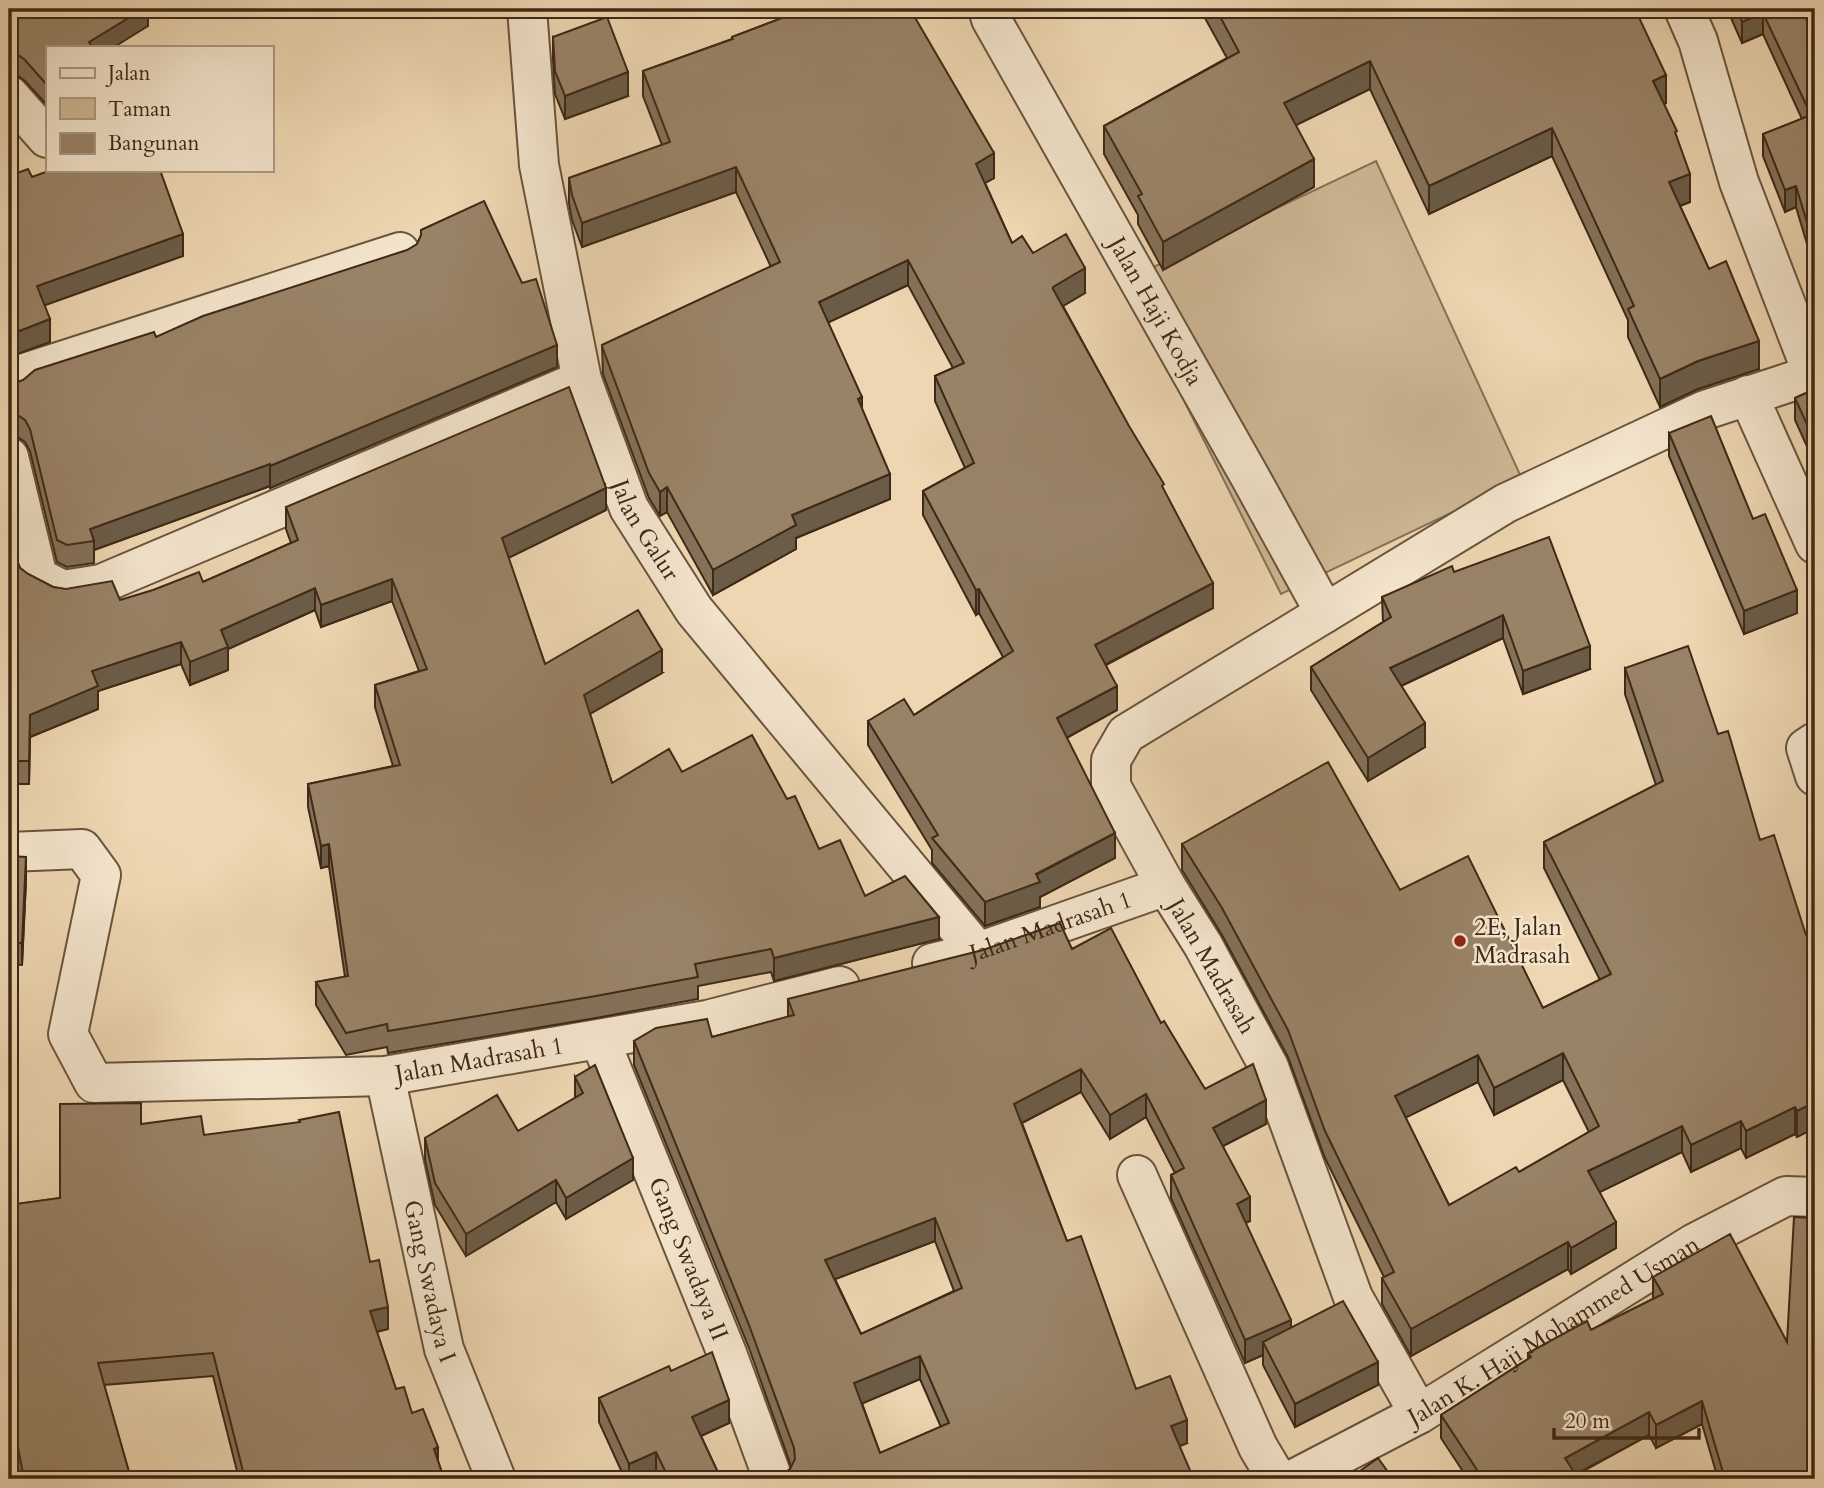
<svg xmlns="http://www.w3.org/2000/svg" width="1824" height="1488" viewBox="0 0 1824 1488" font-family="Cardo,serif">
	<rect width="100%" height="100%" fill="#edd6b1"/>
	<filter id="stains"><feTurbulence type="fractalNoise" baseFrequency=".00286" numOctaves="4"/><feColorMatrix values="0 0 0 0 .2 0 0 0 0 .09 0 0 0 0 .02 0 0 0 .5 -.17"/></filter>
	<radialGradient id="worn" r=".72"><stop offset=".6" stop-color="#630" stop-opacity="0"/><stop offset="1" stop-color="#630" stop-opacity=".3"/></radialGradient>
	<path fill="#cfb997" stroke="#877156" stroke-width="2" d="M1376,161L1522,479L1281,594L1124,281Z"/>
	<g fill="none" stroke-linecap="round" stroke-linejoin="round">
		<g stroke="#6a543d" stroke-width="42">
			<g id="minor">
				<path id="s1" d="M527,9L539,165L582,380L629,508L694,610L978,952"/>
				<path id="s2" d="M988,9L991,19L1249,475L1325,613"/>
				<path d="M1684,9L1698,41L1739,182L1813,375"/>
				<path d="M9,95L47,138"/>
				<path d="M9,385L24,373L400,252"/>
				<path d="M1748,395L1815,544"/>
				<path d="M9,457L38,577L63,590L101,584L582,380"/>
				<path d="M1815,742L1806,748L1815,776"/>
				<path id="s3" d="M9,852L82,849L101,875L68,1034L94,1083L385,1076L707,1020L840,986"/>
				<path id="s4" d="M932,963L978,952L1166,886"/>
				<path id="s5" d="M600,1040L728,1356L773,1479"/>
				<path id="s6" d="M385,1076L444,1349L496,1479"/>
				<path d="M1137,1175L1258,1447L1277,1479"/>
				<path d="M1419,1414L1353,1297L1269,1067L1203,945L1166,886L1111,786V760L1126,734L1506,503L1705,410L1815,374"/>
				<path id="s7" d="M1294,1479L1419,1414L1693,1244L1786,1196L1815,1197"/>
			</g>
		</g>
		<use href="#minor" stroke="#f3e4cc" stroke-width="38"/>
	</g>
	<path fill="#847159" stroke="#3f2916" stroke-width="2" fill-rule="evenodd" d="M9,9H148V26L47,47V105L25,81L17,75L12,74L9,67Z
		M793,9H910L994,178L985,183L1012,243L1033,253L1085,293L1063,306L1164,491L1213,608L1106,665L1117,710L1067,738L1115,858L1040,897V907L985,926L932,863V850L868,745V721L914,715L1003,657L979,613L976,615L923,515V491L965,468L935,401V376L953,368L908,285L828,322L862,410L890,499L796,538V549L713,595L667,512L660,516L649,498L603,374L602,345L771,267L736,192L582,247L572,220L569,203V178L662,145L643,96V71L732,39V37L795,13Z
		M1200,9H1635L1666,103L1664,104L1677,138L1690,202L1680,206L1709,269L1759,369L1698,389L1660,407L1628,337V320L1552,156L1429,214L1370,89L1296,125L1314,187L1163,270L1138,224V215L1104,154V126L1227,58Z
		M1727,9H1802L1807,21L1815,17V271L1796,207L1785,212L1763,156V134L1802,119L1763,34L1742,43Z
		M553,37L628,96L565,119L555,94L553,60Z
		M156,337L557,367L270,488V486L94,550V563L67,567L57,562L30,451L25,442L16,436H9V384H12Z
		M1815,389V464L1795,420V398Z
		M1669,433L1753,519L1797,613L1744,634L1669,456Z
		M286,507L606,510L508,558L545,664L662,673L590,714L612,783L682,772L787,799L819,849L865,896L939,939L774,981L771,972L698,986V999L596,1018L388,1053L387,1047L346,1055L316,1005V982L345,977L329,866L321,868L308,807V784L393,766L375,707V685L419,671L392,601L321,627L315,610L228,649V670L190,685L181,664L98,691V709L30,737L29,784H9V527L17,560L20,568L28,574L53,587L120,600L203,582L291,543L286,529Z
		M1454,572L1590,669L1523,694L1503,638L1401,686L1425,747L1368,781L1311,690V667L1383,622L1382,597Z
		M1625,668L1718,734L1760,840L1806,935L1815,948V1128L1797,1137L1795,1134L1746,1158L1741,1148L1691,1172L1682,1152L1599,1192L1616,1248L1571,1274L1568,1269L1411,1356L1382,1304V1278L1384,1277L1325,1158L1288,1057L1222,935L1182,870V844L1400,890L1543,1008L1600,980L1544,868V842L1656,785L1625,694ZM1563,1080L1589,1132L1519,1172L1449,1205L1405,1117L1478,1082L1494,1115Z
		M9,856L26,880L22,965L9,964Z
		M1072,949L1161,1023L1205,1089L1266,1124L1223,1146L1250,1221L1245,1223L1291,1328L1378,1385L1295,1427L1263,1365V1355L1245,1363L1171,1198V1175L1175,1173L1146,1117L1110,1139L1081,1092L1022,1123L1067,1241L1136,1389L1187,1443L1179,1446L1192,1479L769,1477L780,1476L790,1469L791,1466L749,1348L634,1065V1041L712,1037L788,1017V999ZM935,1241L954,1291L861,1334L835,1279ZM920,1379L941,1427L880,1453L862,1403Z
		M9,977L12,1069V1091H9Z
		M575,1077L633,1180L566,1219L556,1202L466,1256L435,1205L425,1160V1138L518,1131L575,1098Z
		M141,1124L204,1135L370,1262L388,1329L377,1332L396,1389L412,1413L438,1461L444,1479H239L213,1376L104,1385L131,1479H20L9,1423V1205L60,1198Z
		M1653,1277L1815,1479H1718L1702,1424L1656,1448L1649,1435L1576,1475V1479H1468L1441,1438V1415L1528,1359V1353L1591,1330L1653,1299Z
		M671,1371L729,1423L701,1436L721,1479H658L656,1475L647,1479H625L599,1422V1398Z"/>
	<path fill="#6b5c48" stroke="#3f2916" stroke-width="2" d="M143,9H148V26L114,47H89V42Z
		M1763,13V34L1742,43V22Z
		M1370,61V89L1284,131V103Z
		M628,72V96L565,119V96Z
		M1666,75V103L1653,109V81Z
		M1552,128V156L1429,214V186Z
		M994,153V178L976,188V164Z
		M1314,159V187L1163,270V242Z
		M736,167V192L582,247V223Z
		M1690,174V202L1669,210V182Z
		M1796,186V207L1785,212V190Z
		M183,234V256L37,308V286Z
		M908,260V285L819,327V302Z
		M1085,268V293L1053,312V287Z
		M50,319V342L9,357V335Z
		M1759,341V369L1698,389L1660,407V379L1698,361Z
		M557,345V367L270,488V466Z
		M862,397V422L858,399Z
		M270,464V486L94,550V541L90,529Z
		M890,474V499L796,538V549L713,595V570L792,515Z
		M667,487V512L660,516V492Z
		M606,488V510L502,561V538Z
		M392,579V601L321,627V605Z
		M1213,583V608L1095,670V645Z
		M315,588V610L228,649V670L190,685V662L221,630Z
		M979,589V613L976,615V590Z
		M1797,590V613L1744,634V611Z
		M1503,615V638L1390,691V668Z
		M181,642V664L98,691V709L30,737L29,784L30,715L92,671Z
		M1590,646V669L1523,694V671Z
		M662,650V673L584,717V695Z
		M1117,686V710L1057,743V718Z
		M1425,723V747L1368,781V758Z
		M1115,833V858L1040,897V907L985,926V902Z
		M329,844V866L321,868V846Z
		M26,857V880L22,965V943Z
		M939,917V939L774,981V958Z
		M1563,1053V1080L1494,1115V1088Z
		M1478,1055V1082L1395,1123V1096Z
		M1081,1069V1092L1014,1127V1104Z
		M1146,1094V1117L1110,1139V1115Z
		M1266,1100V1124L1213,1151V1128Z
		M1815,1102V1128L1797,1137V1111Z
		M1795,1107V1134L1746,1158V1131Z
		M1741,1121V1148L1691,1172V1145Z
		M1682,1126V1152L1588,1198V1171Z
		M633,1158V1180L566,1219V1198Z
		M556,1180V1202L466,1256V1234Z
		M1250,1197V1221L1237,1227V1204Z
		M935,1218V1241L825,1283V1260Z
		M1616,1222V1248L1571,1274V1248Z
		M1568,1242V1269L1411,1356V1329Z
		M388,1307V1329L370,1333V1311Z
		M1291,1320V1343L1263,1342V1355L1245,1363V1340Z
		M920,1356V1379L854,1407V1383Z
		M1378,1362V1385L1295,1427V1404Z
		M729,1400V1423L692,1440V1417Z
		M1702,1401V1424L1656,1448V1425Z
		M1649,1412V1435L1567,1479L1565,1458Z
		M1187,1420V1443L1171,1450V1426Z
		M438,1447V1470L434,1449Z
		M656,1452V1475L647,1479H629V1464Z
		M1192,1475V1479H1181Z"/>
	<path fill="#998367" stroke="#3f2916" stroke-width="2" fill-rule="evenodd" d="M9,9H143L89,42L92,47H47V85L25,60L17,54H12L9,47Z
		M803,9H910L994,153L976,164L1012,243L1022,236L1033,253L1066,234L1085,268L1053,287V289L1129,426L1164,484L1162,486L1213,583L1095,645L1117,686L1057,718L1115,833L1036,874L1040,882L985,902L932,838L938,835L868,721L904,699L914,715L1013,651L979,589L976,590L923,491L974,463L935,376L964,363L908,260L819,302L862,397L858,399L890,474L792,515L796,525L713,570L667,487L660,492L649,473L603,349L602,345L780,262L736,167L582,223L572,195L569,178L670,142L643,71L733,39L732,37L803,10Z
		M1216,9H1635L1666,75L1653,81L1677,131L1675,132L1690,174L1669,182L1709,269L1726,261L1759,341L1698,361L1660,379L1628,309L1634,306L1552,128L1429,186L1370,61L1284,103L1314,159L1163,242L1138,196L1142,194L1104,126L1239,52Z
		M1737,9H1802L1807,21L1815,17V249L1796,186L1785,190L1763,134L1811,115L1763,13L1742,22Z
		M607,17L628,72L565,96L555,71L553,37Z
		M28,169L32,177L51,170H160L183,234L37,286L50,319L9,335V176Z
		M484,201L522,283L536,279L557,345L270,466V464L90,529L94,541L67,545L57,540L30,429L25,420L16,414H9V384H12L23,380L35,370L154,332L156,337L203,316L407,250L417,244L421,235V230Z
		M569,387L606,488L502,538L545,664L638,610L662,650L584,695L612,783L669,749L682,772L752,735L787,799L795,796L819,849L840,840L865,896L905,876L939,917L774,958L771,949L695,964L698,977L596,996L388,1031L387,1024L346,1033L316,982L348,976L329,844L321,846L308,784L400,765L375,685L427,669L392,579L321,605L315,588L221,630L228,647L190,662L181,642L92,671L98,686L30,715L29,761H9V527L17,560L20,568L28,574L53,587L66,589L112,581L120,600L153,590L199,572L203,582L298,540L286,507Z
		M1815,389V442L1795,398Z
		M1711,416L1753,519L1765,514L1797,590L1744,611L1669,433Z
		M1549,537L1590,646L1523,671L1503,615L1390,668L1425,723L1368,758L1311,667L1391,617L1382,597L1452,566L1454,572Z
		M1688,646L1718,734L1728,731L1760,840L1774,835L1806,935L1810,934L1815,948V1036L1814,1037L1815,1040V1102L1797,1111L1795,1107L1746,1131L1741,1121L1691,1145L1682,1126L1588,1171L1616,1222L1571,1248L1568,1242L1411,1329L1382,1278L1394,1272L1325,1131L1288,1030L1222,908L1182,844L1328,762L1400,890L1468,856L1543,1008L1611,974L1544,842L1663,781L1625,668ZM1563,1053L1599,1126L1519,1172L1516,1167L1449,1205L1395,1096L1478,1055L1494,1088Z
		M9,856L26,857L22,943L9,942Z
		M1060,923L1072,949L1111,928L1161,1023L1164,1021L1205,1089L1253,1064L1266,1100L1213,1128L1250,1197L1237,1204L1291,1320L1245,1340L1171,1175L1184,1168L1146,1094L1110,1115L1081,1069L1014,1104L1067,1241L1081,1236L1136,1389L1170,1376L1187,1420L1171,1426L1192,1475L1181,1479H746L760,1473L769,1477L780,1476L790,1469L795,1459L794,1448L749,1325L634,1041L656,1028L707,1019L712,1037L794,1015L788,999L983,950ZM935,1218L962,1288L861,1334L825,1260ZM920,1356L949,1423L880,1453L854,1383Z
		M9,977L12,1069H9Z
		M595,1065L633,1158L566,1198L556,1180L466,1234L435,1183L425,1138L497,1095L518,1131L583,1093L575,1077Z
		M141,1103V1124L201,1116L204,1135L300,1122L299,1120L339,1112L370,1262L379,1260L388,1307L370,1311L396,1389L404,1387L412,1413L423,1409L438,1447L434,1449L444,1479H245L213,1353L98,1363L131,1479H24L9,1401V1205L60,1198V1104Z
		M1794,1217L1815,1218V1479H1725L1702,1401L1656,1425L1649,1412L1565,1458L1576,1475L1570,1479H1483L1441,1415L1531,1357L1528,1353L1587,1321L1591,1330L1663,1294L1653,1277L1730,1234L1787,1342Z
		M1343,1301L1378,1362L1295,1404L1263,1342Z
		M712,1352L729,1400L692,1417L721,1479H669L656,1452L629,1464L599,1398L669,1366L671,1371Z
		M1378,1458L1393,1479H1349Z"/>
	<circle fill="#8f2418" stroke="#f3e4cc" stroke-width="2.5" cx="1460" cy="941" r="7"/>
	<g text-anchor="middle" stroke-width="5" stroke-linejoin="round" paint-order="stroke">
		<g font-size="24" fill="#3f2916" stroke="#f3e4cc">
			<text dy="8" stroke="none"><textPath href="#s2" startOffset="346">Jalan Haji Kodja</textPath></text>
			<text dy="8" stroke="none"><textPath href="#s1" startOffset="539">Jalan Galur</textPath></text>
			<text dy="8" stroke="none"><textPath href="#s4" startOffset="124">Jalan Madrasah 1</textPath></text>
			<text transform="translate(1212 966) rotate(60)" y="8">Jalan Madrasah</text>
			<text dy="8" stroke="none"><textPath href="#s3" startOffset="710">Jalan Madrasah 1</textPath></text>
			<text dy="8" stroke="none"><textPath href="#s5" startOffset="236">Gang Swadaya II</textPath></text>
			<text dy="8" stroke="none"><textPath href="#s6" startOffset="210">Gang Swadaya I</textPath></text>
			<text dy="8" stroke="none"><textPath href="#s7" startOffset="299">Jalan K. Haji Mohammed Usman</textPath></text>
		</g>
		<g font-size="24" fill="#3f2916" stroke="#f3e4cc" text-anchor="start">
			<text x="1474" y="935">2E, Jalan<tspan x="1474" dy="28">Madrasah</tspan></text>
		</g>
	</g>
	<rect width="1824" height="1488" fill="none" stroke="#edd6b1" stroke-width="35"/>
	<rect x="10" y="10" width="1803" height="1467" fill="none" stroke="#3f2916" stroke-width="3.5"/>
	<rect x="18" y="18" width="1789" height="1453" fill="none" stroke="#3f2916" stroke-width="2"/>
	<rect x="46" y="46" width="228" height="126" fill="#f3e4cc" stroke="#ab9983" stroke-width="2"/>
	<rect x="60" y="68" width="35" height="10" fill="#f3e4cc" stroke="#ab9983" stroke-width="2"/>
	<text x="108" y="80" font-size="21" fill="#3f2916">Jalan</text>
	<rect x="60" y="98" width="35" height="21" fill="#cfb997" stroke="#ab9983" stroke-width="2"/>
	<text x="108" y="116" font-size="21" fill="#3f2916">Taman</text>
	<rect x="60" y="133" width="35" height="21" fill="#998367" stroke="#ab9983" stroke-width="2"/>
	<text x="108" y="150" font-size="21" fill="#3f2916">Bangunan</text>
	<path d="M1554 1428v10h145v-10" fill="none" stroke="#3f2916" stroke-width="3.5"/>
	<text x="1565" y="1428" font-size="21" fill="#3f2916" stroke="#f3e4cc" stroke-width="5" paint-order="stroke">20 m</text>
	<rect width="100%" height="100%" filter="url(#stains)"/>
	<rect width="100%" height="100%" fill="url(#worn)"/>
</svg>
